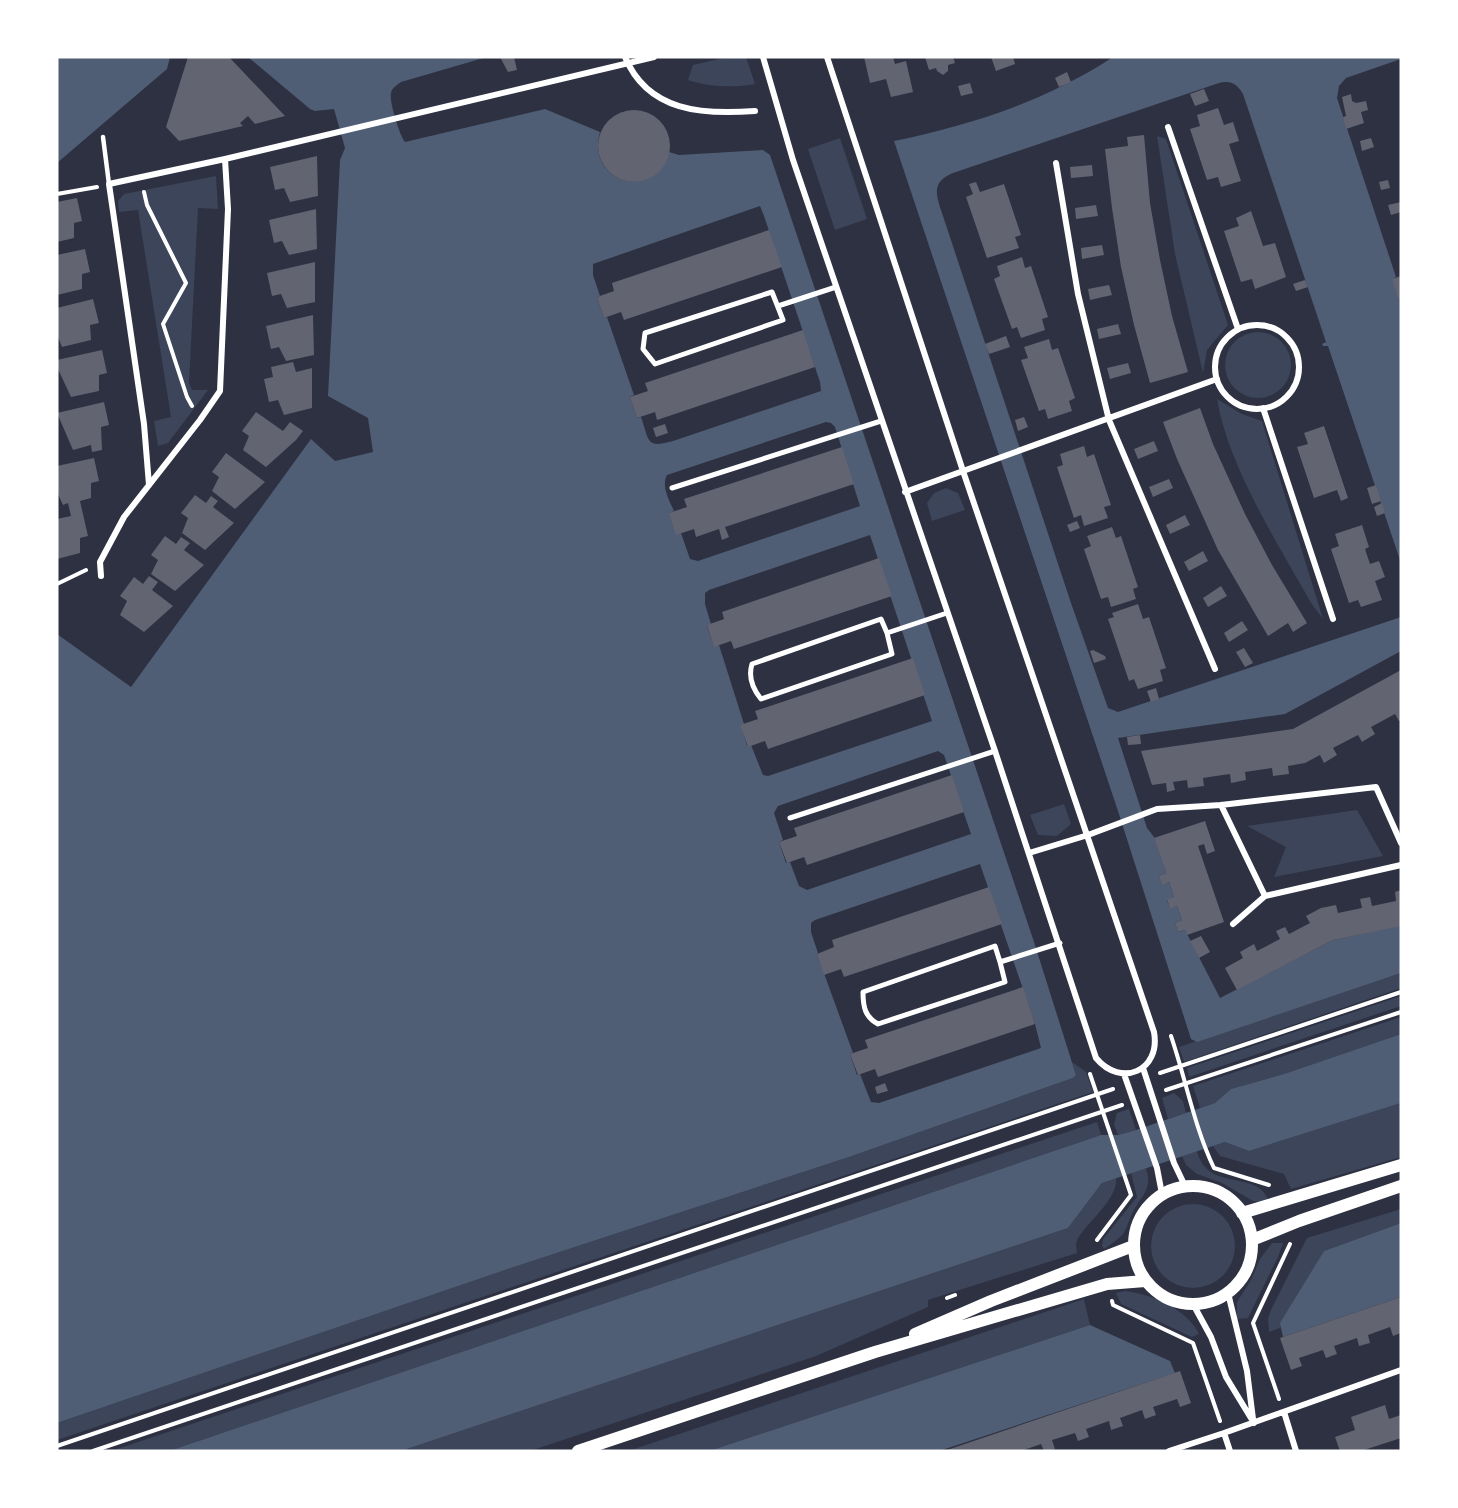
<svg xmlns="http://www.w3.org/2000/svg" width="1458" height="1508" viewBox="0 0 1458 1508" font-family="'Zilla Slab',serif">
	<rect width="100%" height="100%" fill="#2d3142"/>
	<path fill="#3c4559" d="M727,57H746L755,84C734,88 708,87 688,80L693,65Z
		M1157,136L1166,139L1228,325L1207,350L1203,373L1175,254Z
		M840,138L867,219L835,230L808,149Z
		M216,176L218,209L198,208L189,383L192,390H208L168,443L158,446L154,421L171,417L138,210L119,212L118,201L124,194Z
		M1225 365a33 33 0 1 1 66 0a33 33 0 1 1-66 0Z
		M1217,399L1242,414L1262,421L1323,619L1311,603C1278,544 1228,466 1217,399Z
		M946,488L958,493L965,510L932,521L927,503L934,493Z
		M1064,804L1071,824L1057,836L1038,835L1030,815Z
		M1357,810L1383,856L1274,877L1286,847L1247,826Z
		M1401,973V988L1184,1062L1179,1047Z
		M1401,996V1006L1189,1077L1187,1068Z
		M1401,1017V1034L1284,1074L1232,1089L1215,1103L1200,1108L1193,1086Z
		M1072,1062L1086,1072L1093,1092L57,1440V1423L511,1268L849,1157L1073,1078L1076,1075Z
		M1174,1093L1183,1101L1186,1113L1168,1119L1162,1098Z
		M1401,1103V1157L1291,1189L1284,1174L1220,1156L1213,1146L1225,1142L1249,1151Z
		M1129,1109L1136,1130L1118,1135L1114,1124L1117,1113Z
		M1097,1122L1101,1135L169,1451H111Z
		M1197,1151C1208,1193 1255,1169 1268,1199L1263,1202L1253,1201L1222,1183L1197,1174L1186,1165L1182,1156Z
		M1146,1168C1153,1190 1142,1194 1133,1212C1129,1219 1128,1227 1123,1234C1118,1240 1110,1245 1104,1249L1102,1246L1103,1239L1137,1197L1131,1173Z
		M1116,1178C1119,1197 1089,1221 1078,1238L1076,1244L1077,1253L928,1300V1307L816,1356L530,1451H401L1068,1228L1102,1183Z
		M1151 1246a42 42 0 1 1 84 0a42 42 0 1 1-84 0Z
		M1401,1209V1223L1324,1251L1280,1328L1269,1332L1268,1318L1271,1310L1307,1238Z
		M1272,1243H1283L1278,1257L1248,1318L1237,1319V1302L1251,1280L1260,1259Z
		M1125,1291C1152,1294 1187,1309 1199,1334L1192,1337L1121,1304L1116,1293Z
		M1084,1299L1090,1325L709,1451H628Z"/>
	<path fill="#4f5d75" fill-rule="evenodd" d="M57,57H170L167,69L57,163Z
		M248,57H487L401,82C397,85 392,88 391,93C389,102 400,136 405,142L545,109L600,132C586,182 652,203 669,152L679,155L763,150L770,155L1034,942L1076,1075L1073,1078L849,1157L511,1268L57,1423V634L131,687L311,439L335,461L373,452L368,418L328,396L340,160L345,148L334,109L315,111L310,109ZM760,206L764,216L820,382L821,391L676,440C646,449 650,443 641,417L637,418L630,397L634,395L607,317L604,318L597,297L600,296L593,275V264ZM826,422L831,423L835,427L860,506L698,561L690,559L681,533L670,513L674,511C669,500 661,486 667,475ZM870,535L932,721L768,776L763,775L751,745L747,746L741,725L744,724L719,645L714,646L707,626L711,624L705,604V593L709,590ZM938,751L944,755L971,834L807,890L799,886L790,862L786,863L779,842L783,840L774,813L778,806ZM980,864L1035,1024L1041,1048L879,1103L871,1102L860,1074L857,1075L850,1054L853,1053L817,954L818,953L811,932V923L815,920Z
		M1113,57H1401V59L1346,78L1339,86L1337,98L1396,277L1393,279L1398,297H1401V563L1328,346H1323L1322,344L1326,342L1243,94C1237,84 1231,80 1219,83L953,173C928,183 938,199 944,219L1071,603L1108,708L1118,712L1401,617V651L1285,714L1118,738L1147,828L1154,837L1166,873L1159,876L1162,884L1169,882L1174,897L1167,900L1170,908L1177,906L1182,920L1175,923L1178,932L1185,930L1220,998L1333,940L1401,925V973L1197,1042L1191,1039L1117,808L894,141C971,125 1046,101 1113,57Z
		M1401,1034V1103L1249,1151L1225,1142L1102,1183L1068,1228L401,1451H169L1101,1135H1118L1136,1130L1215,1103L1231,1089L1284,1074Z
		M1401,1223V1297L1283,1337L1280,1323L1324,1251Z
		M1090,1325L1170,1361L1175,1373L939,1451H709Z"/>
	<path fill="#626471" d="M188,57H229L285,116L255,124L248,116L240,123L243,126L179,141L166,127Z
		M500,57H514L517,70L508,72Z
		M864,57H893L895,64L906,61L913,92L891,97L886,79L870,83Z
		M925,57H953L955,63L948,65V71L943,75L937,71L936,68L929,70Z
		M991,57H1013L1015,64L996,71Z
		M1067,72L1071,82L1059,87L1055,78Z
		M970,83L973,93L961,96L958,86Z
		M1204,89L1209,101L1195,106L1190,94Z
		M1351,94L1352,101L1356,103L1366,101L1368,110L1361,112L1364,123L1346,129L1343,117L1346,116L1342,97Z
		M1218,108L1224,125L1233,122L1239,141L1229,144L1241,181L1221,187L1218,177L1207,180L1190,129L1200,126L1197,115Z
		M598 146a36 36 0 1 1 72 0a36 36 0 1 1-72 0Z
		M1144,135L1150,203L1160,260L1172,316L1188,372L1150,383L1134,325L1121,267L1112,208L1105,149L1128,146L1127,137Z
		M1371,138L1374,147L1362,151L1360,141Z
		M317,156L318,196L290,202L284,188L275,190L270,167Z
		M1092,165L1093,176L1071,178L1070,167Z
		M1388,180L1390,188L1381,190L1379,182Z
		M976,182L980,192L1004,184L1021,235L1015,237L1019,248L987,258L966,197L973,194L969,184Z
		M77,198L82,221L74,223V238L57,242V202Z
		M1401,202V212L1391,215L1388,205Z
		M1096,205L1098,216L1076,219L1075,208Z
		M316,209L317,249L289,255L282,241L274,243L269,220Z
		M1251,211L1263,246L1275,243L1286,277L1255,289L1252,279L1241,282L1224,231L1239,226L1236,218Z
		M769,230L782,267L624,320L621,312L604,318L597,297L614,291L612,283Z
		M1102,245L1104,255L1082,259L1081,248Z
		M85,249L90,272L82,274V289L57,295V255Z
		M1022,257L1025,268L1031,266L1048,317L1042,319L1045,330L1021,338L1017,327L1012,329L994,279L1000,276L997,266Z
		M315,262V302L287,308L281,294L272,296L267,273Z
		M1401,276V297L1398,298L1392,279Z
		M1305,280L1308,287L1296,291L1293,284Z
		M1109,285L1112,295L1090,300L1088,289Z
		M93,299L99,323L90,325L91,340L62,347L57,335V308Z
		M313,315L314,355L286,361L279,347L271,349L266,326Z
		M1118,324L1121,334L1099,339L1097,329Z
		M803,330L815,367L657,420L655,412L637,418L630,397L648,391L645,383Z
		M1006,336L1010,347L989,354L985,344Z
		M1049,339L1052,350L1058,348L1075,398L1069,401L1072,411L1048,419L1045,409L1039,411L1021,360L1028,358L1024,347Z
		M102,350L107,373L99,375V391L71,397L57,367V360Z
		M293,362L296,372L312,368V408L284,415L278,400L269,402L264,379L273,377L271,367Z
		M1128,363L1131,373L1110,379L1107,368Z
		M104,402L109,425L101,427L102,450L92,452L91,445L73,450L57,413Z
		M1200,408L1213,444L1245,514L1272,565L1307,623L1293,632L1288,623L1268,636L1218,550L1177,459L1163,422Z
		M256,412L283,431L290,422L303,431L296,440L266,467L243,450L249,436L242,431Z
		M1024,417L1028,427L1018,431L1015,420Z
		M665,424L668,433L656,437L653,428Z
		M1324,426L1348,498L1341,501L1337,490L1314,498L1297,447L1308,444L1304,433Z
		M1154,441L1158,451L1138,459L1134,449Z
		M1084,446L1087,457L1094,454L1111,505L1104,507L1108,518L1084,526L1081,515L1074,518L1057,467L1063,465L1060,454Z
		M842,447L854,484L725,527L729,537L722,540L719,529L696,537L694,529L676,535L669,513L687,507L684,499Z
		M226,453L265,482L235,509L212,491L219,477L212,472Z
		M94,458L99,481L91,483V498L80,501L88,536L80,538V553L57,559V519L71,516L68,503L63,505L57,492V466Z
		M1169,479L1173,488L1153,497L1149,487Z
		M1376,485L1381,501L1372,504L1367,488Z
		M195,495L206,503L211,496L218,501L213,507L234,523L205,550L182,533L188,518L181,513Z
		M1382,503L1385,513L1377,516L1374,507Z
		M1185,515L1190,525L1170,534L1166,525Z
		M1077,521L1080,528L1070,532L1067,525Z
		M1362,525L1369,547L1365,549L1370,564L1379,561L1385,577L1375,581L1382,600L1361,607L1358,600L1349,603L1331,549L1339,546L1335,534Z
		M1112,527L1116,538L1121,536L1138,587L1133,589L1136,599L1111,607L1108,597L1101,599L1084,549L1091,546L1087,536Z
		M165,536L176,544L181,537L190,543L184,550L204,565L175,591L151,574L158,560L151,555Z
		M1203,551L1208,561L1189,571L1184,562Z
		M879,558L892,596L734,649L731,641L714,647L707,625L724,619L722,612Z
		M149,576L158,582L152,590L173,606L144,632L120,615L127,601L120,596L134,577L143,584Z
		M1221,586L1227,596L1208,607L1203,598Z
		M1138,604L1143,619L1149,617L1166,668L1160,670L1163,681L1138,689L1134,679L1129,681L1108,619L1114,617L1112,613Z
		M1242,621L1248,630L1229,642L1224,633Z
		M1244,648L1253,663L1245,667L1236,652Z
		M1093,650L1105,656L1106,659L1094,663L1090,651Z
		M913,658L925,695L768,749L765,741L748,747L740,725L758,719L755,711Z
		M1401,670V720L1399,721L1395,714L1371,727L1375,734L1362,742L1358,735L1333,748L1337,755L1324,763L1320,755L1305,763L1288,766L1289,774L1273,776L1272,768L1245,772L1246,780L1231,783L1230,774L1216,776L1203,778L1204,786L1188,788L1187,780L1173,782L1175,790L1167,792L1166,783L1152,785L1141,751L1293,729Z
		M1156,688L1159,699L1151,702L1147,691Z
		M1140,735L1141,744L1128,745L1127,737Z
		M952,775L964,812L807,865L804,857L787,863L779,842L797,836L794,828Z
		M1205,821L1215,851L1207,854L1204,844L1198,846L1224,922L1187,935L1185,930L1178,932L1175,923L1182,920L1177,906L1170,909L1167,899L1174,897L1169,882L1162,885L1159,876L1166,873L1154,838Z
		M989,887L1002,924L844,977L841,969L824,975L817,954L834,947L832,940Z
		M1401,890V926L1333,940L1237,990L1225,968L1243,958L1240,952L1254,944L1257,951L1280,939L1276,931L1285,927L1289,934L1310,923L1306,916L1321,908L1336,905L1338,913L1362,908L1360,899L1370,897L1372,906L1396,901L1395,892Z
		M1201,936L1210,952L1199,958L1190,941Z
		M1023,987L1035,1024L878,1077L875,1069L858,1075L850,1054L868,1048L865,1040Z
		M885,1083L888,1091L877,1094L875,1087Z
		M1401,1297V1333L1393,1336L1390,1327L1368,1335L1370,1343L1359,1346L1357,1338L1334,1346L1337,1354L1326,1358L1323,1350L1299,1358L1302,1366L1291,1370L1280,1338Z
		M1180,1371L1191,1403L1180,1407L1177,1399L1153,1407L1156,1415L1145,1419L1142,1410L1120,1418L1123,1426L1111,1430L1109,1421L1086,1429L1089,1437L1078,1441L1075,1433L1052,1440L1055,1449L1047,1451H1044L1041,1444L1021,1451H944Z
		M1385,1405L1389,1419L1401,1415V1438L1361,1451H1340L1335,1437L1355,1430L1351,1417Z"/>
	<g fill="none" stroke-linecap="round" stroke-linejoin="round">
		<path stroke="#fff" stroke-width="4" d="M144,192L147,205L186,283L163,324L187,397L192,406
			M57,194L97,187
			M57,584L86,570
			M1171,1036C1186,1080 1194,1126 1214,1168L1269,1185
			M1160,1073L1401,992
			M1090,1074L1131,1195L1097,1240
			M1166,1090L1401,1012
			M947,1298L955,1295
			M1112,1301L1113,1305L1193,1343L1220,1421
			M1279,1399L1253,1323L1290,1244
			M57,1446L1113,1089
			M93,1451L1122,1105"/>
		<path stroke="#fff" stroke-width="4.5" d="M103,137L109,184"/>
		<path stroke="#fff" stroke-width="5" d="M772,292L783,320L655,364L643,349L645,333Z
			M778,306L836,287
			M672,488L881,421
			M887,633L892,654L761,699C752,688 748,677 752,664L881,619L887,633L947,613
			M790,818L995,751
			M1000,962L1005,982L878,1024C865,1017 863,1007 863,992L995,946L1000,962L1060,943"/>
		<path stroke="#fff" stroke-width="6" d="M625,57C648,112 703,115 755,111
			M763,57L793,160L995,751L1096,1058C1121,1088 1161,1071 1154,1032L963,471L827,57
			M1168,127L1238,329
			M1056,163L1078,294L1109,420L1215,669
			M1215 367a42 42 0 1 1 84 0a42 42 0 1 1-84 0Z
			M1263,408L1333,619
			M149,485L144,424L109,184L225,159L654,57
			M905,492L1217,379
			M101,576L100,562L124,517L200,420L220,391L228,209L225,159
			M1221,805L1265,896
			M1029,853L1088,835L1157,809L1221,805L1376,787L1401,843
			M1233,924L1265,896L1401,865
			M1143,1068L1174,1163L1185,1186
			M1124,1074L1157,1168L1162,1194
			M1228,1293L1247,1371L1253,1419
			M1193,1304L1211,1337L1226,1377L1254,1423
			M1284,1412L1296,1451
			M1224,1433L1230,1451
			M1169,1451L1224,1433L1401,1370"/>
		<path stroke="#fff" stroke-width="12" d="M1134 1245a59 59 0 1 1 118 0a59 59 0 1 1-118 0Z
			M1242,1213L1401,1165
			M1252,1240L1299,1221L1401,1186
			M915,1334L991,1301L1133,1246
			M578,1451L875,1352L1107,1284L1145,1281"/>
	</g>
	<rect width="1458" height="1508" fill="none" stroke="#ffffff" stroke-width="117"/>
</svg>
